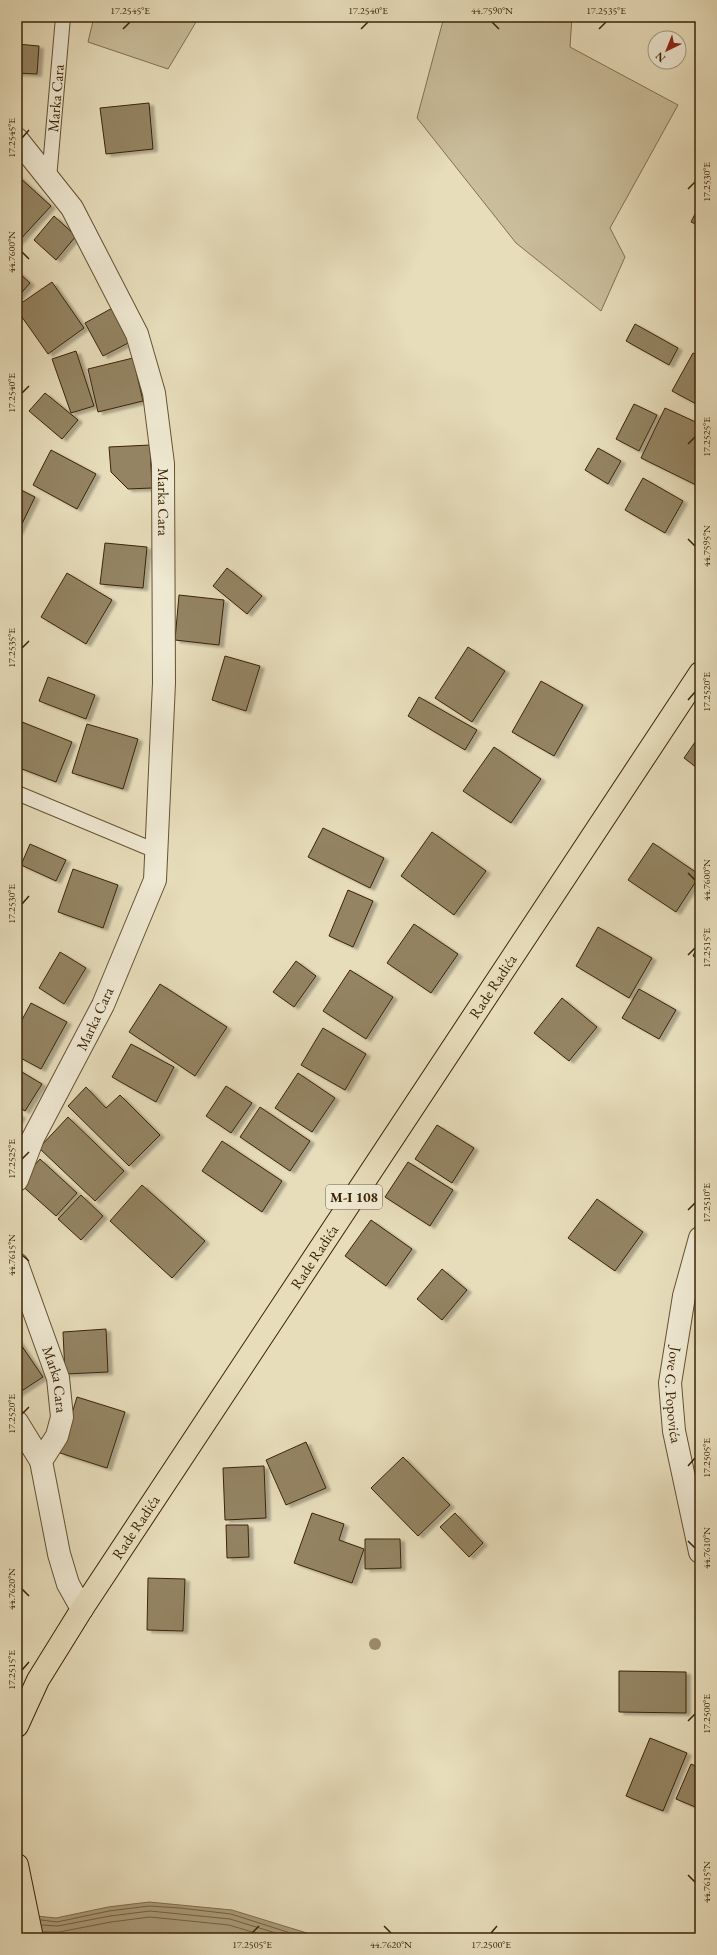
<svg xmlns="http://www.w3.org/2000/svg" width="717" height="1955" viewBox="0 0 717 1955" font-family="'EB Garamond',serif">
	<defs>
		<filter id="shadow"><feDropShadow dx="4.5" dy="2.5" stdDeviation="1" flood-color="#0004"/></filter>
	</defs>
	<rect width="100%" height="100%" fill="#e7ddbb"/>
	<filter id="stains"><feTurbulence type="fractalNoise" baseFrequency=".005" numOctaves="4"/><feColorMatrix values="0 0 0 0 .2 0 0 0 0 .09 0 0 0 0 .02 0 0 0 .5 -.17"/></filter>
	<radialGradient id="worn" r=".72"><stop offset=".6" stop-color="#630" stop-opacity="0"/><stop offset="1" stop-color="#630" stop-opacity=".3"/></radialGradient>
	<path fill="#cabe9c" stroke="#827150" d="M94,17H199L168,69L88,42Z
		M444,17H572L570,47L678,105L610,228L625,257L601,311L516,243L417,118Z"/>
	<path fill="#ac9e7d" stroke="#7e6d4d" d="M149,1902L232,1910L307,1933L313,1938H17V1914L56,1918L108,1907Z"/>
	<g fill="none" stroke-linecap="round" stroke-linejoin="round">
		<path stroke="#736141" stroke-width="1" d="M41,1920L57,1922L109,1911L149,1906L180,1908L231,1914L306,1938
			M42,1925L58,1926L110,1916L150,1911L230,1919L292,1938
			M43,1932H59L111,1922L150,1917L229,1925L272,1938"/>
	</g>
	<path fill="#948464" stroke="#3a2405" filter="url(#shadow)" d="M17,44L39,46L37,74L17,73Z
		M149,103L153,149L106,154L100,108Z
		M18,176L51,206L17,243V178Z
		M700,204V226L691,222Z
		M54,216L76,236L56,260L34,240Z
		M17,271L30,283L17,298Z
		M52,282L84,328L48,354L17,310V306Z
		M116,306L134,340L103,356L85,323Z
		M635,324L678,348L669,365L626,341Z
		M76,351L94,406L71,413L52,359Z
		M693,353L700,356V406L672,391Z
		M133,358L143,401L98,412L88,369Z
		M45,393L78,420L62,439L29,411Z
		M634,404L657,415L639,451L616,439Z
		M665,408L700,424V476L696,485L641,458Z
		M150,445L152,488L128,489L111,472L109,447Z
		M598,448L621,461L608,484L585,470Z
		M51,450L96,474L77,509L33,485Z
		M643,478L683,501L665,533L625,510Z
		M17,488L35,497L18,532H17Z
		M105,543L147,547L143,588L100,584Z
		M227,568L262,596L247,614L213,586Z
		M67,573L112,600L86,644L41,617Z
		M179,595L224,600L219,645L175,640Z
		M468,647L505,671L472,722L435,698Z
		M225,656L260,666L246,711L212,700Z
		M48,677L95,695L86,719L39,701Z
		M541,681L583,705L554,756L512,732Z
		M419,697L477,730L465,750L408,716Z
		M17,720L72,742L56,782L17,767Z
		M87,724L138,739L123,789L72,773Z
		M700,735V770L684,758Z
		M494,747L541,779L511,823L463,791Z
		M323,828L384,858L370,888L308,857Z
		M432,832L486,871L454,915L401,876Z
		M653,843L700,875L676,912L628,880Z
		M30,844L66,860L56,881L21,865Z
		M73,869L118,885L103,928L58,912Z
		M348,890L373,901L353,947L329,936Z
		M414,924L458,954L431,993L387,963Z
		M598,927L652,958L629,998L576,966Z
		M700,941V959L693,956Z
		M60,952L86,968L64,1004L39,988Z
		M296,961L316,976L294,1007L273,992Z
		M350,970L393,997L366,1039L323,1011Z
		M160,984L227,1027L195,1076L129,1032Z
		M639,989L676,1010L659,1039L622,1018Z
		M562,998L597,1027L569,1061L534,1033Z
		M31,1003L67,1022L41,1069L17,1056V1029Z
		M323,1028L366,1054L345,1090L301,1065Z
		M131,1044L174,1067L156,1102L112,1077Z
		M17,1069L42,1084L25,1111L17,1106Z
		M298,1073L335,1098L312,1132L275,1108Z
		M226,1086L252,1103L231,1133L206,1116Z
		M86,1087L106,1108L120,1095L160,1135L129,1166L68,1106Z
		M260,1107L310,1141L290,1171L240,1137Z
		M17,1113L21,1116L17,1122Z
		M68,1117L124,1171L95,1201L39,1148Z
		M437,1125L474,1148L452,1183L415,1159Z
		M222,1141L282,1181L262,1212L202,1171Z
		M40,1159L77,1193L56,1216L19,1183Z
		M408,1162L453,1190L430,1226L385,1197Z
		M142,1185L205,1241L172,1278L110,1221Z
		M81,1195L103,1216L81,1240L58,1219Z
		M597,1199L643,1232L615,1271L568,1238Z
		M371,1220L412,1249L386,1286L345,1256Z
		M442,1269L467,1290L442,1320L417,1299Z
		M106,1329L108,1372L65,1374L63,1332Z
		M17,1339L43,1377L17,1394Z
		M77,1397L125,1412L107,1468L60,1453Z
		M306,1442L326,1488L286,1505L266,1460Z
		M403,1457L450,1505L418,1536L371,1488Z
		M264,1466L266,1518L225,1520L223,1468Z
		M312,1513L344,1524L339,1540L364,1549L352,1583L294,1563Z
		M455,1513L483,1543L469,1557L440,1527Z
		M226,1525H248L249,1557L227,1558Z
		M365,1539H400L401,1568L365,1569Z
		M148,1578L185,1579L183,1631L147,1630Z
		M619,1671L686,1672V1713L619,1712Z
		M650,1738L687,1753L663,1811L626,1796Z
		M691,1764L700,1768V1809L676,1799Z"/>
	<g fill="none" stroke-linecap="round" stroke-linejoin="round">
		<g stroke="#655232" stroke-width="16">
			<g id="service">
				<path id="s1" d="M49,179L63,17"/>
				<path d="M17,793L156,851"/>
			</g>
		</g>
		<g stroke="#655232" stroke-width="24">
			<g id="minor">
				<path id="s2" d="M17,139L72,208L137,334L154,393L163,464L164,683L155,880L103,1005L33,1138L17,1180"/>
				<path id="s3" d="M700,1238L684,1296L670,1383L674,1431L700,1552"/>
				<path id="s4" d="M17,1264L58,1378L62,1417L57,1436L41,1461L59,1554L68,1584L82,1609"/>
				<path d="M17,1422L41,1461"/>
			</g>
		</g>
		<g stroke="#3a2405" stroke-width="24">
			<g id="primary">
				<path id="s5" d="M17,1726L38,1680L82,1609L700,673"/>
				<path d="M17,1865L32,1938"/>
			</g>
		</g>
		<use href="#service" stroke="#efe9d3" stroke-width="14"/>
		<use href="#minor" stroke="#efe9d3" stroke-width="22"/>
		<use href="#primary" stroke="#e7ddbb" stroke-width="22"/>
	</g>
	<circle fill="#9c8c6c" cx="375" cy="1644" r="6"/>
	<path fill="none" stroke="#3a2405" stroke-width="1.5" d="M492,22L499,29M123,29L130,22M361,29L368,22M599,29L606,22M22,138L29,130M688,189L695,182M22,252L29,259M22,393L29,386M688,444L695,437M688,539L695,546M22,648L29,641M688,700L695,692M688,873L695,880M22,904L29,896M688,955L695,948M22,1159L29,1152M688,1210L695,1203M22,1255L29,1261M22,1414L29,1407M688,1466L695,1458M688,1541L695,1548M22,1589L29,1596M22,1670L29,1662M688,1721L695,1714M688,1875L695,1882M384,1926L391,1933M252,1933L259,1926M491,1933L497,1926"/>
	<g text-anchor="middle" stroke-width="4" stroke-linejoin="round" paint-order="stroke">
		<rect fill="#efe9d3" stroke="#705f43" stroke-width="1" x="326" y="1185" width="56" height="24" rx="3"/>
		<g font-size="14" font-weight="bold" fill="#3a2405">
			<text x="354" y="1202">M-I 108</text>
		</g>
		<g font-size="15" fill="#3a2405" stroke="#efe9d3">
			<text dy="5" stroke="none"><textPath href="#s1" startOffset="81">Marka Cara</textPath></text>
			<text dy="5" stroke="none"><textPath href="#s2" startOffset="401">Marka Cara</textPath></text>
			<text dy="5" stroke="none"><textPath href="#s5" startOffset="880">Rade Radića</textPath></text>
			<text transform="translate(95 1019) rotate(-65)" y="5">Marka Cara</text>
			<text dy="5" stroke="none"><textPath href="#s5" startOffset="556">Rade Radića</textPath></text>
			<text dy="5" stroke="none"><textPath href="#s4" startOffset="122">Marka Cara</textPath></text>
			<text dy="5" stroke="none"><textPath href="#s3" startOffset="160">Jove G. Popovića</textPath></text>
			<text dy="5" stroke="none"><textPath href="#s5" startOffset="232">Rade Radića</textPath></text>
		</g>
	</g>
	<rect width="717" height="1955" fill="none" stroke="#e7ddbb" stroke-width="44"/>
	<g transform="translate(667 50) rotate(223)"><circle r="19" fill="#efe9d3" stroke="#a79a81"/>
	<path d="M0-3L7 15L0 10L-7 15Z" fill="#8f2418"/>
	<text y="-6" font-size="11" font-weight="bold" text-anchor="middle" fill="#3a2405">N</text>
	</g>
	<rect x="22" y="22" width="673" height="1911" fill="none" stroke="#3a2405" stroke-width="1.5"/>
	<g font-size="10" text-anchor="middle" fill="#3a2405">
		<text x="130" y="14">17.2545°E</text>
		<text x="368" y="14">17.2540°E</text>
		<text x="492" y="14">44.7590°N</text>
		<text x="606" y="14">17.2535°E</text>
		<text transform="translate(11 138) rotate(-90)" y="4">17.2545°E</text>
		<text transform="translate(706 182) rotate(-90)" y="4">17.2530°E</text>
		<text transform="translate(11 252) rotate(-90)" y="4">44.7600°N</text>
		<text transform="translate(11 393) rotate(-90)" y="4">17.2540°E</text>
		<text transform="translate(706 437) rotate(-90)" y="4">17.2525°E</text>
		<text transform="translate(706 546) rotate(-90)" y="4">44.7595°N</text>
		<text transform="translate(11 648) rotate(-90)" y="4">17.2535°E</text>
		<text transform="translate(706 692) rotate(-90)" y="4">17.2520°E</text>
		<text transform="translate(706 880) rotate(-90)" y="4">44.7600°N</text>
		<text transform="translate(11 904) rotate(-90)" y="4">17.2530°E</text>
		<text transform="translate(706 948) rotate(-90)" y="4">17.2515°E</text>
		<text transform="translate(11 1159) rotate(-90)" y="4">17.2525°E</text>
		<text transform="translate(706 1203) rotate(-90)" y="4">17.2510°E</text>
		<text transform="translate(11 1255) rotate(-90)" y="4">44.7615°N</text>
		<text transform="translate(11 1414) rotate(-90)" y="4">17.2520°E</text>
		<text transform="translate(706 1458) rotate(-90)" y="4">17.2505°E</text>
		<text transform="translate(706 1548) rotate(-90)" y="4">44.7610°N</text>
		<text transform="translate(11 1589) rotate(-90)" y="4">44.7620°N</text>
		<text transform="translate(11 1670) rotate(-90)" y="4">17.2515°E</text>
		<text transform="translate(706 1714) rotate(-90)" y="4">17.2500°E</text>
		<text transform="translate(706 1882) rotate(-90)" y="4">44.7615°N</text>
		<text x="252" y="1948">17.2505°E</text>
		<text x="391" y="1948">44.7620°N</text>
		<text x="491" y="1948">17.2500°E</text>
	</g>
	<rect width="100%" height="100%" filter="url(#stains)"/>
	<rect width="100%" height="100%" fill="url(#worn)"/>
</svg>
